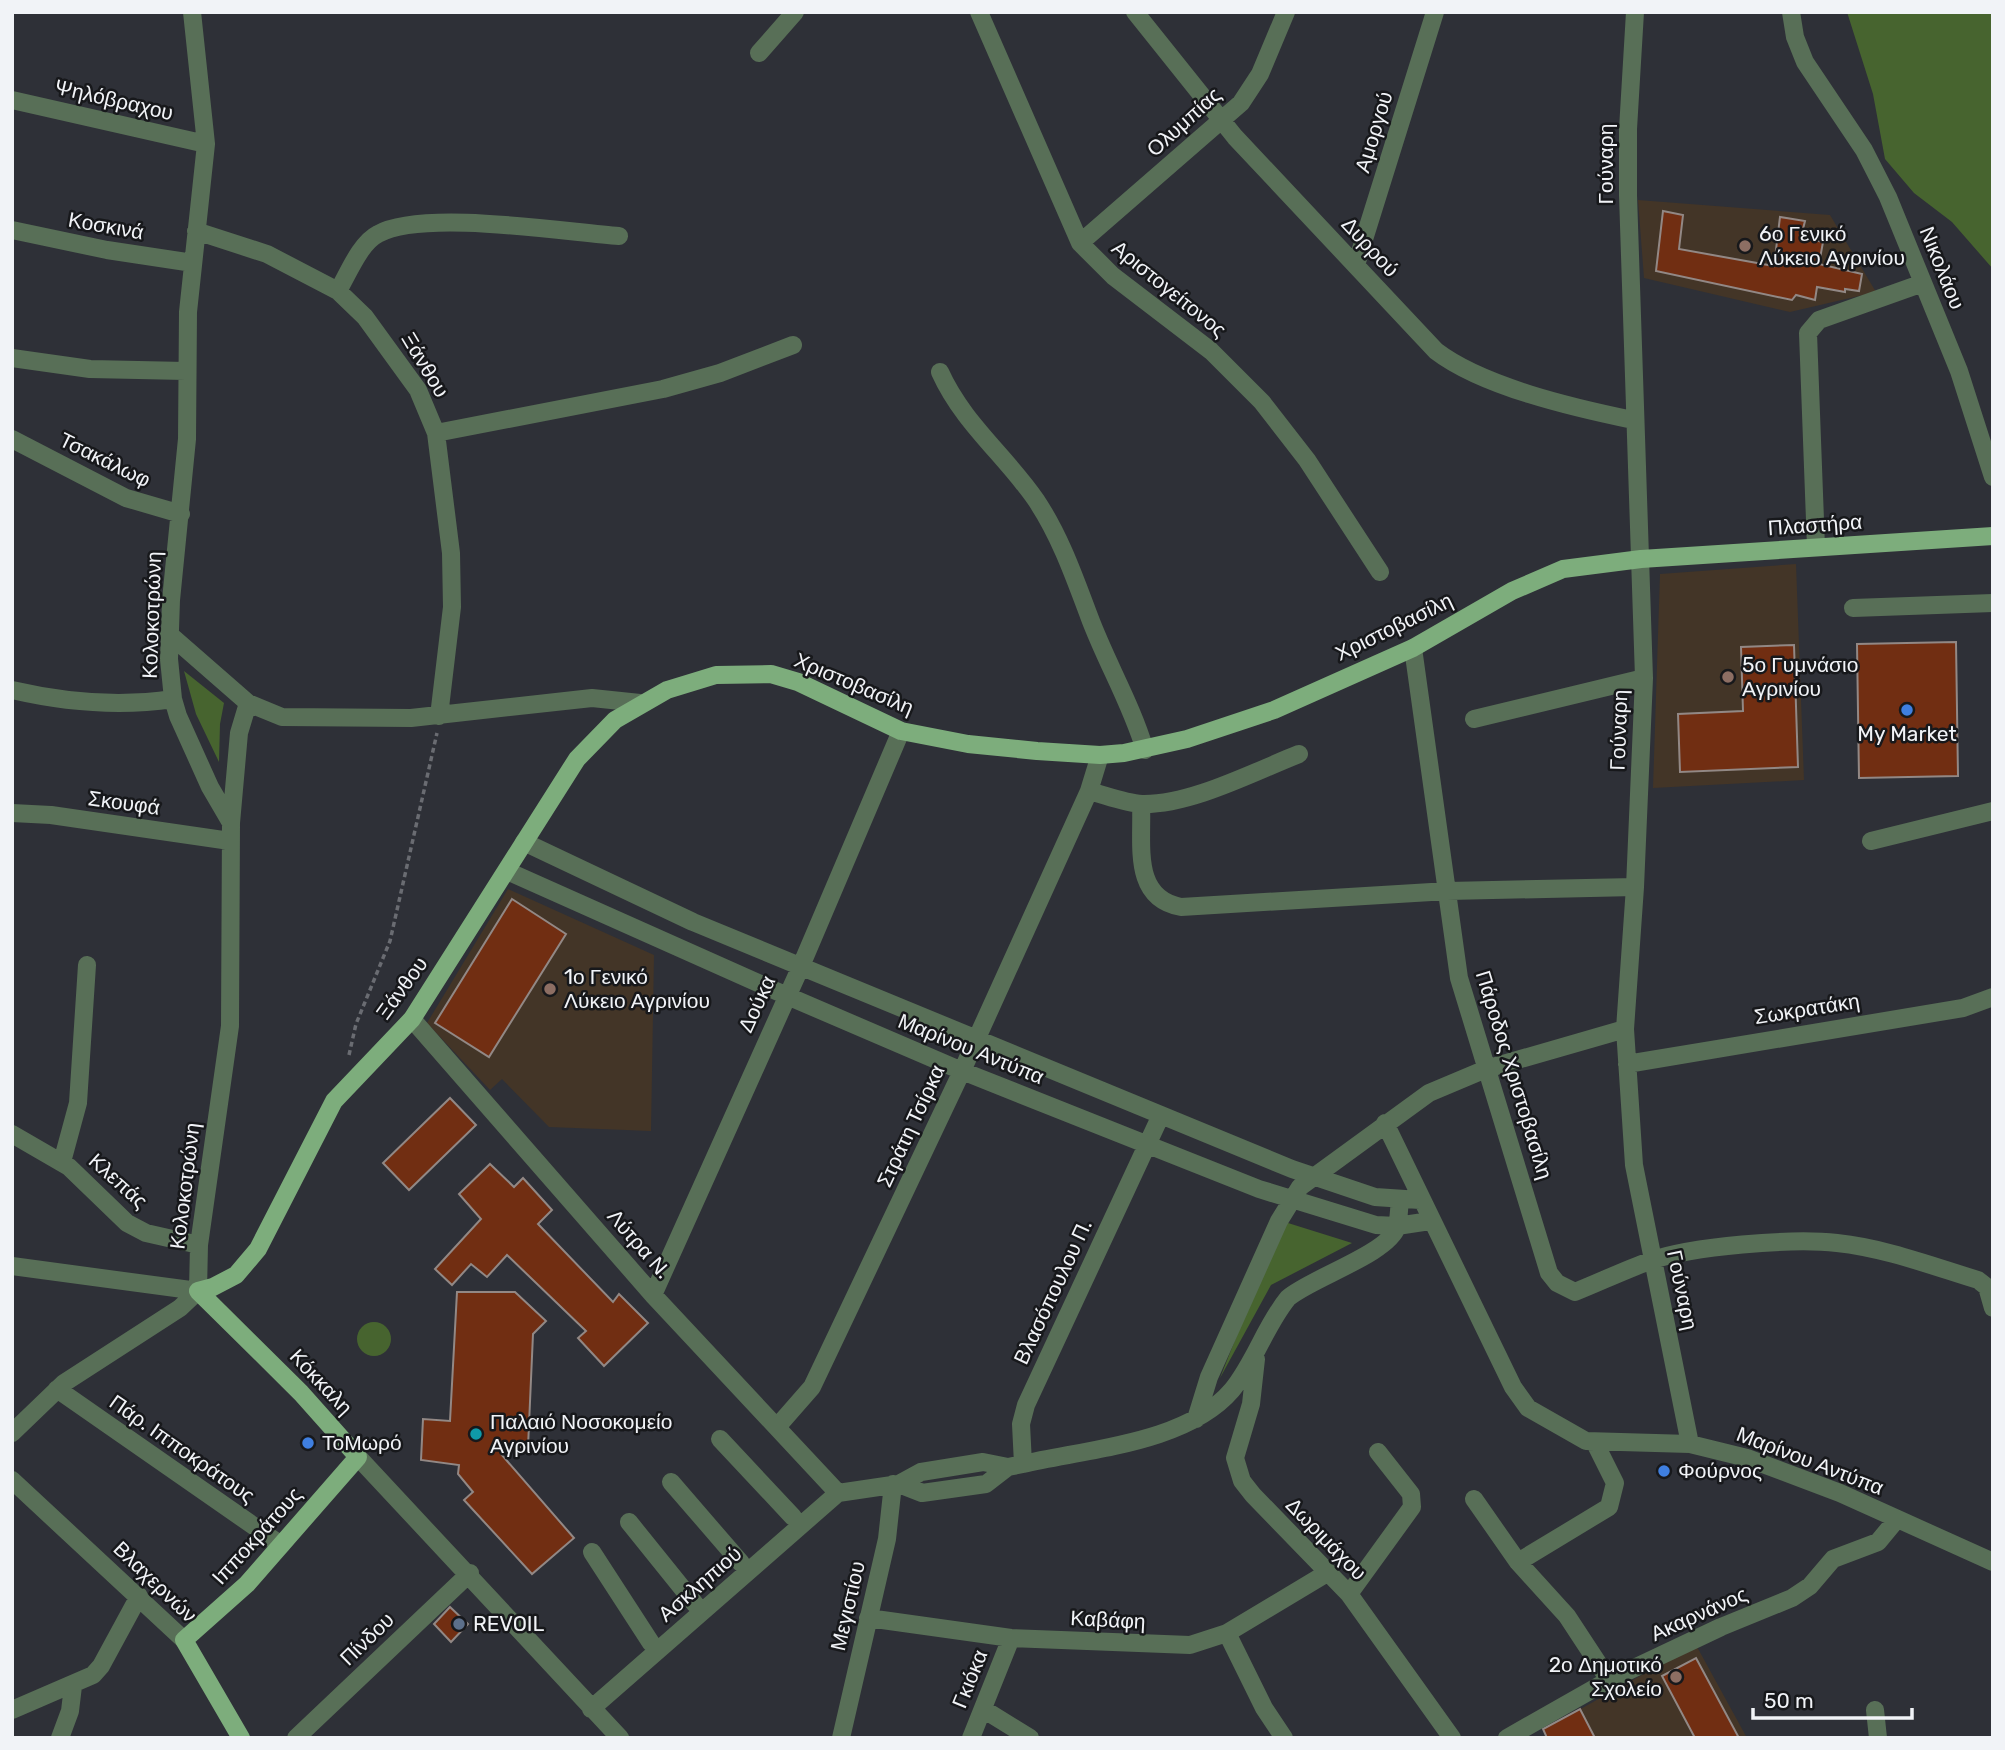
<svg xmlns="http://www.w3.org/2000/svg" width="2005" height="1750" viewBox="0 0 2005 1750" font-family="Rubik,sans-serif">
	<rect width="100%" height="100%" fill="#2e3037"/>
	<path fill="#433527" d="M1638,200L1830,215L1876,292L1790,312L1644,278Z
		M1796,564L1804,780L1653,788L1660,574Z
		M508,889L654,955L651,1131L549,1127L502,1079L490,1090L427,1023Z
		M1696,1645L1747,1738H1554L1548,1727Z"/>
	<path fill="#47642f" d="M1847,12H1993V269L1952,222L1914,193L1885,159L1873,94Z
		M184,671L224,703L220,724L219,762L196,714Z
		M1288,1223L1352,1243L1271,1285L1220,1378L1280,1227Z
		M357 1339a17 17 0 1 1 34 0a17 17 0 1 1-34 0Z"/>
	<path fill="#712e12" stroke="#928885" stroke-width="2" d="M1663,211L1683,215L1679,249L1774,266L1780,217L1805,221L1801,237L1823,242L1819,264L1862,274L1859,291L1845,289V292L1817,287L1815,300L1796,295L1792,300L1656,271Z
		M1956,642L1958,776L1859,778L1857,644Z
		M1794,645L1798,767L1680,772L1678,714L1743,711L1741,647Z
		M512,899L566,934L489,1057L435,1023Z
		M450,1098L476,1125L409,1190L383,1163Z
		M490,1164L514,1187L523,1178L552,1210L538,1224L613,1302L619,1294L648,1323L604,1366L578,1338L586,1331L507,1255L487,1277L471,1264L452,1285L435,1269L481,1219L459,1194Z
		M457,1292H515L546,1321L533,1334L528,1447H501V1454L574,1538L532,1574L464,1500L473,1492L458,1474L459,1465L421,1460L423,1419L450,1421Z
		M450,1607L468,1624L451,1642L434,1624Z
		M1696,1658L1739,1738H1695L1662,1676Z
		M1580,1709L1595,1738H1547L1543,1729Z"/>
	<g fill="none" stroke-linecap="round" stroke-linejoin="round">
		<path stroke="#6a6c72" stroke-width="3.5" stroke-dasharray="5 3.5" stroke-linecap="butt" d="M349,1055L356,1024L390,941L437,733"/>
		<path stroke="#586f57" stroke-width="18" d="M192,12L206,144L188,312L187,439L171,600L169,659L173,699L178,716L210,787L231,823L230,1026L199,1245L198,1291
			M979,12L1080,243L1113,276L1211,351L1262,402L1307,460L1380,572
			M1135,12L1235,137L1436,351C1483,387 1575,408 1633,420
			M1635,12L1628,129V195L1644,678L1635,887L1625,1029L1634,1165L1690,1444
			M1791,12L1795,37L1805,62L1864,150L1888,197L1959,371L1993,477
			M759,53L795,12
			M12,100L206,144
			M12,230L107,250L193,263
			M196,231L267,254L338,291L365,317L418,390L436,433L451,553L452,607L439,716
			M1080,243L1241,103L1260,74L1286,12
			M1356,265L1435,12
			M338,291C348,274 360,243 378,234C423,209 564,232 619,236
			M12,358L90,369L186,371
			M940,372C963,423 1005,455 1036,500C1060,536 1074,576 1089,616C1106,662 1131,703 1145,750
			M436,433L663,389L720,373L793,345
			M12,439L126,498L181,514
			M1816,547L1808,333L1819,320L1923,283
			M1853,608L1993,603
			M169,634L248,703L282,717L411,718L592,698L640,703
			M1413,648L1459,978L1549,1273L1557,1283L1575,1292C1600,1282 1625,1270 1650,1261C1692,1246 1792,1238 1837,1243C1885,1248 1932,1266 1978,1280L1987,1287L1993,1308
			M12,690C64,702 120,707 173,699
			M1474,719L1644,678
			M1089,791C1105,795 1125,803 1142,804C1191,805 1253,772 1299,754
			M1141,804C1143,843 1131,898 1181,907L1448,891L1635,887
			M12,813L51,815L230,841
			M231,823L239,733L248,703
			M1871,841L1993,811
			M524,842L693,922L1292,1169L1375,1197L1420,1200
			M507,871L785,995L962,1071L1259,1189L1376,1225L1397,1226L1430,1221
			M412,1019L653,1295L838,1493
			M1627,1064L1963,1008L1993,997
			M1385,1123L1513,1387L1528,1408L1586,1441L1690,1444L1747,1458L1840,1493L1993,1562
			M12,1134L69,1167L127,1223L146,1233L199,1245
			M62,1162L78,1103L87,965
			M12,1266L198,1291
			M653,1295L801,966L901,731
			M1256,1359L1251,1404L1235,1458L1242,1481L1253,1495L1349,1594L1452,1738
			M57,1389L281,1545
			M1196,1419L1209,1377L1279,1221L1300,1187L1429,1093L1486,1069L1625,1029
			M777,1427L812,1387L962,1071L1089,791L1100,755
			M12,1433L64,1383L180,1308L198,1291
			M720,1439L793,1517
			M358,1457L620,1738
			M1023,1464L1021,1424L1026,1405L1161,1115
			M12,1480L184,1640
			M671,1482L741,1563
			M899,1484L922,1493L986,1484L1008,1467
			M1474,1499L1518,1562L1567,1616L1609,1680
			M629,1522L695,1604
			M592,1552L651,1643
			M1518,1562L1609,1507L1615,1483L1595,1443
			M1349,1594L1412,1507L1411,1494L1378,1452
			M868,1618L1011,1638L1190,1645L1227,1633L1327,1573
			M1227,1633L1264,1708L1284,1738
			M591,1709L838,1493L899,1484L921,1472L983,1462L1008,1467L1023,1464C1088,1449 1187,1443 1232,1390C1255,1362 1265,1326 1288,1298C1311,1278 1388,1254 1397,1227C1399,1218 1399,1208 1400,1199
			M983,1709L1030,1738
			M12,1710L93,1675L101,1666L139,1596
			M1875,1710L1878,1738
			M60,1738L70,1711L73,1686
			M296,1738L470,1573
			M841,1738L887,1539L893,1484
			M971,1738L1011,1638
			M1507,1738L1609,1680L1721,1627L1792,1598L1810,1586L1833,1559L1878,1542L1897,1519"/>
		<path stroke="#7dad7c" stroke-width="18" d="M198,1291L213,1287L236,1275L258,1249L334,1101L412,1019L577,759L615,720L667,690L716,675L771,674L798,682L901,731L968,744L1037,751L1100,755L1124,753L1187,739L1274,710L1413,648L1512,591L1563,569L1641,559L1993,536
			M198,1291L301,1393L358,1457L247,1584L184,1640L241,1738"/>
	</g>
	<g fill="#8d6e63" stroke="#17181b" stroke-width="2.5">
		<circle cx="1745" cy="246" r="7"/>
		<circle cx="1728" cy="677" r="7"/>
		<circle cx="550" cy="989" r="7"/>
		<circle cx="1676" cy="1677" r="7"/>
	</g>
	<g fill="#3f7fe0" stroke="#17181b" stroke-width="2.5">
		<circle cx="1907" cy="710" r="7"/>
		<circle cx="308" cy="1443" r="7"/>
		<circle cx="1664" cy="1471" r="7"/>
	</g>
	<circle fill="#0f9aa8" stroke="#17181b" stroke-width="2.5" cx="476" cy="1434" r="7"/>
	<circle fill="#5c6f8a" stroke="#17181b" stroke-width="2.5" cx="459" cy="1624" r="7"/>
	<g text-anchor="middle" stroke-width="5" stroke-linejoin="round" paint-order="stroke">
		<g font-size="21" fill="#f1f3f7" stroke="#17181b">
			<text transform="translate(114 100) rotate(13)" y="7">Ψηλόβραχου</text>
			<text transform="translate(1184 122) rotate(-42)" y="7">Ολυμπίας</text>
			<text transform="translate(1374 132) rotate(-73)" y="7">Αμοργού</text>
			<text transform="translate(1606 164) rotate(-90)" y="7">Γούναρη</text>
			<text transform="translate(106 226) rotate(10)" y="7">Κοσκινά</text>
			<text transform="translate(1370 247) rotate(47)" y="7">Δυρρού</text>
			<text transform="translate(1942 268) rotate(68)" y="7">Νικολάου</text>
			<text transform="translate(1169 289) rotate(39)" y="7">Αριστογείτονος</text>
			<text transform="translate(425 365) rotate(59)" y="7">Ξάνθου</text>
			<text transform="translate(105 460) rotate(26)" y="7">Τσακάλωφ</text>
			<text transform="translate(1815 525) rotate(-4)" y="7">Πλαστήρα</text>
			<text transform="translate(152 615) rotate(-88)" y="7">Κολοκοτρώνη</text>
			<text transform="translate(1394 627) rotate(-26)" y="7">Χριστοβασίλη</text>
			<text transform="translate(854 684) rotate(23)" y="7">Χριστοβασίλη</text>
			<text transform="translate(1619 730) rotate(-88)" y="7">Γούναρη</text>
			<text transform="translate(124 803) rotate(8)" y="7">Σκουφά</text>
			<text transform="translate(402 988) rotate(-54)" y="7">Ξάνθου</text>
			<text transform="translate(757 1004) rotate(-65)" y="7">Δούκα</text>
			<text transform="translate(1807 1009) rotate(-9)" y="7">Σωκρατάκη</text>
			<text transform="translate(971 1049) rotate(22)" y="7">Μαρίνου Αντύπα</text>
			<text transform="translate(1514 1075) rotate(73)" y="7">Πάροδος Χριστοβασίλη</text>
			<text transform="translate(911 1126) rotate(-65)" y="7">Στράτη Τσίρκα</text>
			<text transform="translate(118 1181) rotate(42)" y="7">Κλεπάς</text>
			<text transform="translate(185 1186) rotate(-83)" y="7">Κολοκοτρώνη</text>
			<text transform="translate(639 1244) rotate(49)" y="7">Λύτρα Ν.</text>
			<text transform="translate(1682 1290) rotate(78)" y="7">Γούναρη</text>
			<text transform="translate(1053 1292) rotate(-65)" y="7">Βλασόπουλου Π.</text>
			<text transform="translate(321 1382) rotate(47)" y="7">Κόκκαλη</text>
			<text transform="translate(182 1449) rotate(35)" y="7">Πάρ. Ιπποκράτους</text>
			<text transform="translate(1810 1461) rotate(21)" y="7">Μαρίνου Αντύπα</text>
			<text transform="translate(257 1536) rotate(-48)" y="7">Ιπποκράτους</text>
			<text transform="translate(1326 1539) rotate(46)" y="7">Δωριμάχου</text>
			<text transform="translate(155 1582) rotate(44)" y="7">Βλαχερνών</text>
			<text transform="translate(700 1584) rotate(-41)" y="7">Ασκληπιού</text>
			<text transform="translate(848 1606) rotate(-77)" y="7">Μεγιστίου</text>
			<text transform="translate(1699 1614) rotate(-24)" y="7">Ακαρνάνος</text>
			<text transform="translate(1108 1620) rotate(3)" y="7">Καβάφη</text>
			<text transform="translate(367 1639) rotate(-44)" y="7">Πίνδου</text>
			<text transform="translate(970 1679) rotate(-68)" y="7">Γκιόκα</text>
		</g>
		<g font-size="21" fill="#f1f3f7" stroke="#17181b" text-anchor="start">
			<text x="1759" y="241">6ο Γενικό<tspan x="1759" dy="24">Λύκειο Αγρινίου</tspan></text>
			<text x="1742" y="672">5ο Γυμνάσιο<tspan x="1742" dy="24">Αγρινίου</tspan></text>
			<text x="1907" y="741" text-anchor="middle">My Market</text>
			<text x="564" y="984">1ο Γενικό<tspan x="564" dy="24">Λύκειο Αγρινίου</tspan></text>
			<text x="490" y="1429">Παλαιό Νοσοκομείο<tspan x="490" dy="24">Αγρινίου</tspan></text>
			<text x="322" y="1450">ΤοΜωρό</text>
			<text x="1678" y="1478">Φούρνος</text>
			<text x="473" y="1631">REVOIL</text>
			<text x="1662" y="1672" text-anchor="end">2ο Δημοτικό<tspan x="1662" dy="24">Σχολείο</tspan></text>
		</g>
	</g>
	<rect width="2005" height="1750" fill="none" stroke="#f1f3f7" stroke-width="28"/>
	<path d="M1753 1708v10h159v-10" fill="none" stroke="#f1f3f7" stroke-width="3.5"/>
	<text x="1764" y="1708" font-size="21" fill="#f1f3f7" stroke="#17181b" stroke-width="5" paint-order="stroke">50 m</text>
</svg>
